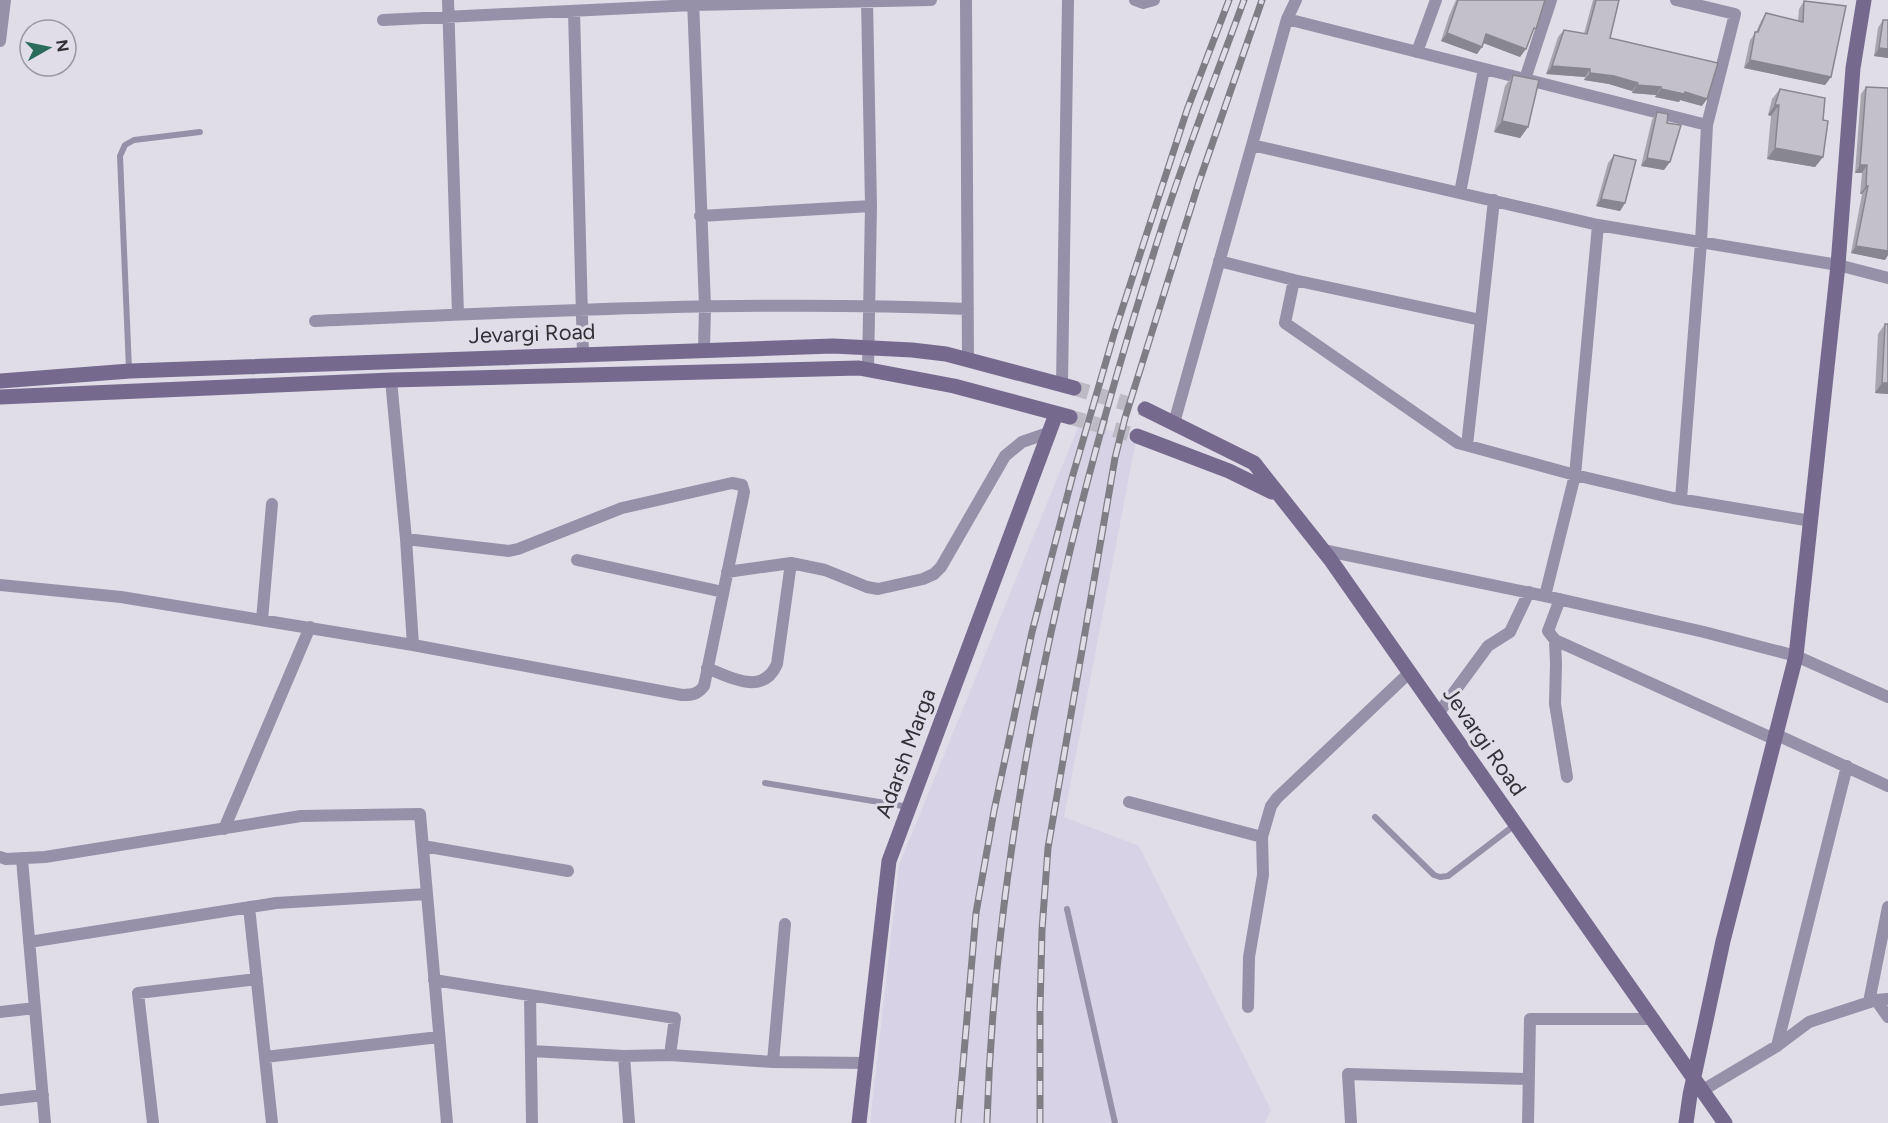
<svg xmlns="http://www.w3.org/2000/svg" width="1888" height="1123" viewBox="0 0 1888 1123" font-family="Figtree,sans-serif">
	<rect width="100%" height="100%" fill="#e0dde8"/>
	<path fill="#d7d2e5" d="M1081,420L1136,440L1064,817L1139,846L1271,1110L1265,1123H870L899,865Z"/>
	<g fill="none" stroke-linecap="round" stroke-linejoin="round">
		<path stroke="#bdbac4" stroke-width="15" stroke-dasharray="15 8" stroke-linecap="butt" d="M1074,388L1145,409
			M1070,417L1137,436"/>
		<path stroke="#9790a9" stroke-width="6" d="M129,369L120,156L125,145L134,140L200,132
			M765,783L909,807
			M1375,817L1434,875L1440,877L1448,876L1516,824
			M1067,909L1115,1123"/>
		<path stroke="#9790a9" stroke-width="12" d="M448,0L458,314
			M693,0L705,306L704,349
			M867,0L871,206L868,369
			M966,0L968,360
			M1135,0L1143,3L1154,0
			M1676,0L1735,14L1707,125
			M574,11L583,354
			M1287,19L1707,125L1701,242L1681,499
			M383,20L693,5L931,0
			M0,41L5,0
			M1417,52L1436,0
			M1525,79L1551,0
			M1252,145L1287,19L1296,0
			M1460,193L1484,69
			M700,216L871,206
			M1219,261L1294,280L1481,320L1467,445
			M1294,280L1285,323L1458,443L1575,475L1673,498L1811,521
			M1481,320L1494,200
			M315,321C533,311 750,300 968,309
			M1062,384L1068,0
			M1174,423L1252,145L1598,225L1838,265L1888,278
			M406,539L509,551L518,549L622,508L732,483L742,485L744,492L704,686C698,694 693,695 682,695L413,645
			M1323,550L1545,596L1704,632L1796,656L1888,697
			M577,560L723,592
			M727,572L791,563L825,570L867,587L878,589L923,579L934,574L941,567L1005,456L1022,442L1048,433
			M0,585L121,597L413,645L406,539L391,380
			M1545,596L1575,475L1598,225
			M1560,599L1548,631L1555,640L1774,739
			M262,620L272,504
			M1555,640L1556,664L1555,704L1567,777
			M707,668C731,678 763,696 777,664L791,563
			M1438,714L1488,646L1510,632L1529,592
			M1775,734L1888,786
			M1129,802L1262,837L1271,806L1277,798L1409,673
			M224,829L310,627
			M423,846L568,871
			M0,857L6,859L45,857L301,816L420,814L447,1123
			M22,859L45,1123
			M249,907L272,1123
			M785,924L773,1062L866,1063
			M29,942L276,903L427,894
			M434,980L675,1018L670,1055L773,1062
			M530,996L532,1123
			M1876,1000L1888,1017
			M1869,1002L1888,907
			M1248,1007L1249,957L1263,875L1262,837
			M0,1012L35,1008
			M1777,1046L1847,766
			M531,1051L624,1056L670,1055
			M624,1056L629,1123
			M265,1057L439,1037
			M1703,1090L1777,1046L1809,1022L1876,1000L1888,999
			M0,1100L43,1095
			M153,1123L138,993L257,979
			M1351,1123L1348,1074L1528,1079
			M1528,1123L1530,1019H1654"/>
		<path stroke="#756a8e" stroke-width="15" d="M0,381L130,371L833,346L912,350L946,354L1074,388
			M0,397L391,380L859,368L954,386L1070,417
			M1145,409L1254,463L1330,559L1725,1123
			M1137,436L1229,471L1272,492
			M859,1123L889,861L1056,414
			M1686,1123L1690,1095L1723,941L1796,656L1838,265L1853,68L1864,0"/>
		<g stroke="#7f7e85" stroke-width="7">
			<path id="rail" d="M958,1123L976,913L994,811L1032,632L1072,478L1114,334L1187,110L1229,0
				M987,1123C996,821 1069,517 1161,230C1186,152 1216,76 1244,0
				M1040,1123V1009L1042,930L1048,848L1115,458L1125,418L1199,182L1262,0"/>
		</g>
		<use href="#rail" stroke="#e0dde8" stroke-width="4.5" stroke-dasharray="14" stroke-linecap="butt"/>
	</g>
	<path fill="#a8a5af" d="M1456,0H1545L1531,35L1520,57L1483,43L1477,54L1441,41L1449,16Z
		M1593,0H1619L1610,38L1702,106L1680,100L1679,102L1655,97L1656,95L1632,93V91L1609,84L1584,80L1585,77L1546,74L1558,37L1564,30L1584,34Z
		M1804,1L1831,77L1825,85L1744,68L1750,40L1756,32L1761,21L1766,13L1798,21L1799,9Z
		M1883,20H1888V58L1874,56L1878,28Z
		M1513,75L1528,127L1520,138L1494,132L1505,86Z
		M1866,87L1888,88V255L1885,260L1851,253L1862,194H1860L1862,173H1855L1861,94Z
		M1780,89L1823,120V157L1815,167L1767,159L1771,116L1768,115L1772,99Z
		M1657,112L1667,123L1664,170L1641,166L1652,120Z
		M1614,155L1625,203L1620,211L1596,206L1608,163Z
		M1885,324L1888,394L1875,393L1878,334Z"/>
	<path fill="#88868e" d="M1447,33L1482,47L1477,54L1441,41Z
		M1486,34L1526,49L1520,57L1481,42Z
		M1879,48L1888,49V58L1874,56Z
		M1750,60L1831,77L1825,85L1744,68Z
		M1552,66L1590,69L1585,77L1546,74Z
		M1590,73L1614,76L1638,83L1632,91L1609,84L1584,80Z
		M1637,85L1661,87L1656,95L1632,93Z
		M1661,89L1685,92L1707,99L1702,106L1680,100L1679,102L1655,97Z
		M1775,105H1779L1771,116L1768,115Z
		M1502,121L1528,127L1520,138L1494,132Z
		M1775,148L1823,157L1815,167L1767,159Z
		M1647,158L1670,162L1664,170L1641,166Z
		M1860,165H1867L1862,173H1855Z
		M1866,186H1868L1862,194H1860Z
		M1601,199L1625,203L1620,211L1596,206Z
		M1856,246L1888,251V255L1885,260L1851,253Z
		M1882,383H1888V394L1875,393Z"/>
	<path fill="#c3c0cb" stroke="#88868e" stroke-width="1.5" d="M1458,0H1545L1536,29L1534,28L1526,49L1486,34L1482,47L1447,33Z
		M1596,0H1619L1610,38L1718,63L1707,99L1685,92L1684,94L1661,89V87L1637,85L1638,83L1614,76L1590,73V69L1552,66L1564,30L1587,34Z
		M1804,1L1846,6L1831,77L1750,60L1755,32H1758L1766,13L1803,22Z
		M1883,20H1888V49L1879,48Z
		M1513,75L1539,80L1528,127L1502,121Z
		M1866,87L1888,88V251L1856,246L1868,186H1866L1867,165H1860Z
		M1780,89L1825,98L1823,120L1828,121L1823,157L1775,148L1779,105H1775Z
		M1657,112L1668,114L1667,123L1681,125L1670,162L1647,158Z
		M1614,155L1636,160L1625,203L1601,199Z
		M1885,324H1888V383H1882Z"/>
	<g text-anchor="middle" stroke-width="6" stroke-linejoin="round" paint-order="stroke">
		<g font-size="22" fill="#313035" stroke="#e0dde8">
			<text transform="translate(532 333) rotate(-2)" y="8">Jevargi Road</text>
			<text transform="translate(1485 741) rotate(55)" y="8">Jevargi Road</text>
			<text transform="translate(905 753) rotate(-70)" y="8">Adarsh Marga</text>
		</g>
	</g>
	<g transform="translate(48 48) rotate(81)"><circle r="28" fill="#e0dde8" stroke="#9a98a0" stroke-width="1.5"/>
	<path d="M0-4.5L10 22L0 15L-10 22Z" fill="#2a6b5a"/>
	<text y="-9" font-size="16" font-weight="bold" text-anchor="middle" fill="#313035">N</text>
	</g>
</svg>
